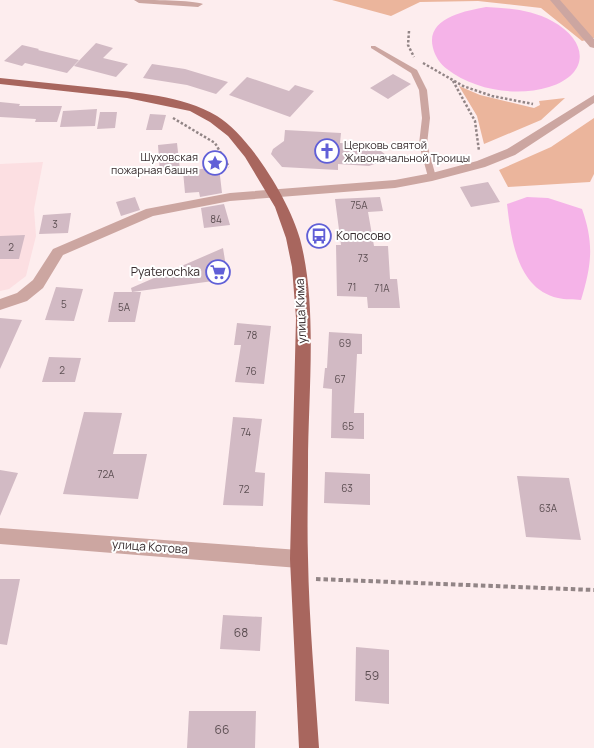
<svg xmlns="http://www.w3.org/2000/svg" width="594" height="748" viewBox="0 0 594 748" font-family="Manrope,sans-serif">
	<rect width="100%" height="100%" fill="#fdedee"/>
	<path fill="#fcdfe2" d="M43,162L34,209L36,236L26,276L9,289L0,291V164Z"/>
	<path fill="#ebb59c" d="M332,0H594V38L582,41L541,8L478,1L420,2L391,16Z
		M459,86L480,95L534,108L540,105L539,101L565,98L541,120L484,144L477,116Z
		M594,118V174L590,182L508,187L499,170L551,147Z"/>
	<path fill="#f5b3e8" d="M486,7C509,8 532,10 552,21C589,41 590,74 549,87C516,97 474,90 447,69C440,64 435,56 433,48C425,18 465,11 486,7Z
		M527,197L548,198L582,209C594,243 592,264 581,300C574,299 565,300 558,298C517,289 511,238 507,204Z"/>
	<path fill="#d2bac4" d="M96,43L113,48L103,58L128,64L116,77L74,66Z
		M22,45L39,49L38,50L79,60L67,73L25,63L22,66L4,61Z
		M152,64L185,69L228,82L216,94L187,85L143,78Z
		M393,74L411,84L388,99L370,88Z
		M247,77L289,91L295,85L314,91L290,117L229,95Z
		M0,102L20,104L19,106H62L57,122H35L36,119L0,117Z
		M97,109L95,126L60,127L63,111Z
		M100,112H117L115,128L97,129Z
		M150,114L166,115L162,130H146Z
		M285,130L341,133L340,143L372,144L386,155L380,162L369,166L338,164V170L282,167L271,154L273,149L284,141Z
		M177,143L180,170L160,173L158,145Z
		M219,167L222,193L200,197L199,192L185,193L183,171Z
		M488,182L500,202L471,207L460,187Z
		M135,197L140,210L121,216L116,202Z
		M380,197L383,211L368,212L374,246H388L390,279H397L400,308H368L367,297L337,296L336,245H341L335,199Z
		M224,204L230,225L204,228L201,208Z
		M71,213L68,233L39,234L43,215Z
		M25,235L19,259H0V236Z
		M223,248L228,279L132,292L131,288Z
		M56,287L83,289L74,321L45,320Z
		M114,292H141L135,322H108Z
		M0,318L22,320L0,369Z
		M237,323L271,326L264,384L235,382L241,345H234Z
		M329,332L362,334V354H357L354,413H364V439L331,438L332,389L323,388L325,368H327Z
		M49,357L81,358L75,382H42Z
		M84,412L122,413L113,454H147L138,499L63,494Z
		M233,417L262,419L255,472L265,473L263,506L223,505Z
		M0,470L18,473L0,516Z
		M325,472L370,474V505L324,503Z
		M517,476L569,478L581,540L526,537Z
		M0,579H20L7,645L0,644Z
		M223,615L262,617L260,651L220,649Z
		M356,647L389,650V704L355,701Z
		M189,711H256L255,748H187Z"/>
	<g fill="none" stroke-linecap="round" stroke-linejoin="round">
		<path stroke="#928586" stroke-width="2.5" stroke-dasharray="2.5 2" stroke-linecap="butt" d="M409,31L408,45L414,57
			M423,63L463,86L492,96L533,104
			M453,81L475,121L479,151
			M173,118L215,143L229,167"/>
		<path stroke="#928586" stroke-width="4" stroke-dasharray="4.5 3" stroke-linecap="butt" d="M316,579L594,590"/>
		<path fill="#cca6a1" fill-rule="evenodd" d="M371,46H375L417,70L427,90L430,118L427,144L436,177L435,179H429L428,177L419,144L422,118L419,90L411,73L371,48Z"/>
		<path fill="#cca6a1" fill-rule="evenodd" d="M134,0C149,0 193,0 203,4L198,7L139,3Z
			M550,0H560L594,39V48L590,47Z
			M594,95V103L515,155L485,167L432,181L395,188L230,201L153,216L63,255L43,288L27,301L0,310V299L17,293L33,280L53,249L146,209L230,193L395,180L432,173L477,161L507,149Z
			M0,528L299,550L305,553L308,559L305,565L299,568L0,544Z"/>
		<path fill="#a8665e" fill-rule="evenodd" d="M0,78C32,81 65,85 97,88C136,93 182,95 217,116C250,136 290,202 300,239C318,306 308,395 308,465C308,496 307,527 308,558C309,621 315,685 319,748H299L290,559L296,318L292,267L286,238L275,207L245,157L228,136L210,122L190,111L127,98L0,84Z"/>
	</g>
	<defs>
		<g id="church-ring" transform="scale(1.25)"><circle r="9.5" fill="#fff" stroke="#605fd7" stroke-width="1.5"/><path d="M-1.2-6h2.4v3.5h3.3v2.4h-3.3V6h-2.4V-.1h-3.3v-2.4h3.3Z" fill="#605fd7"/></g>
		<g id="sight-ring" transform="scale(1.25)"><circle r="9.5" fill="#fff" stroke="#605fd7" stroke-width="1.5"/><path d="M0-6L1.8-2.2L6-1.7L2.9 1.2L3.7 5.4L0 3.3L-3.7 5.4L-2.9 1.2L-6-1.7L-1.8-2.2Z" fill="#605fd7"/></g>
		<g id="bus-ring" transform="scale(1.25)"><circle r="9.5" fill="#fff" stroke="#605fd7" stroke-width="1.5"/><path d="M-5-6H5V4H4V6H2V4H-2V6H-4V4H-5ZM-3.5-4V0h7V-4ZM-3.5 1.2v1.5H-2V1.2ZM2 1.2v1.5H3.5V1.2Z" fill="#605fd7"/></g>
		<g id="supermarket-ring" transform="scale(1.25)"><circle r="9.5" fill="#fff" stroke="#605fd7" stroke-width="1.5"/><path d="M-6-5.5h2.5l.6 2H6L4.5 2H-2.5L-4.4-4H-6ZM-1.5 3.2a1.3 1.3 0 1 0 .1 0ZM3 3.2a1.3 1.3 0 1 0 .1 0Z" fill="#605fd7"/></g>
	</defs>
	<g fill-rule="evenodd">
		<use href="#church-ring" x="327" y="151"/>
		<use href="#sight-ring" x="215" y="163"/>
		<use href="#bus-ring" x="319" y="236"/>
		<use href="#supermarket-ring" x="218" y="272"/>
	</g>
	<g text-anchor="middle" stroke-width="4" stroke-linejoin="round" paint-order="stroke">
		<g font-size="10" fill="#5d4f53">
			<text x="359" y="209">75А</text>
			<text x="216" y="223">84</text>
			<text x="55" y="228">3</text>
			<text x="11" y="251">2</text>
			<text x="363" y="262">73</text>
			<text x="352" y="291">71</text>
			<text x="382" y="292">71А</text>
			<text x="64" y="308">5</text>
			<text x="124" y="311">5А</text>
			<text x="252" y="339">78</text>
			<text x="345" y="347">69</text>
			<text x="62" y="374">2</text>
			<text x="251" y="375">76</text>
			<text x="340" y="383">67</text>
			<text x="348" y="430">65</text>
			<text x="246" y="436">74</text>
			<text x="106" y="478">72А</text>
			<text x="347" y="492">63</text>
			<text x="244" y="493">72</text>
			<text x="548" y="512">63А</text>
		</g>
		<g font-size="11" fill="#362b2d" stroke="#fff" text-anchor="start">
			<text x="344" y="149">Церковь святой<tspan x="344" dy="13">Живоначальной Троицы</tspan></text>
			<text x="198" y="161" text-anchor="end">Шуховская<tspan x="198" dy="13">пожарная башня</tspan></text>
		</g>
		<g font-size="12" fill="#362b2d" stroke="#fff" text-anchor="start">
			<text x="336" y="240">Копосово</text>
			<text x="200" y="276" text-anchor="end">Pyaterochka</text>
		</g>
		<g font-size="12" fill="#362b2d" stroke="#fff">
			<text transform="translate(301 311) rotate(-92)" y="4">улица Кима</text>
			<text transform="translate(150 547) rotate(4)" y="4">улица Котова</text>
		</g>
		<g font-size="12" fill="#5d4f53">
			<text x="241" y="637">68</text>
			<text x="372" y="680">59</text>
			<text x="222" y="734">66</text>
		</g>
	</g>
</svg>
